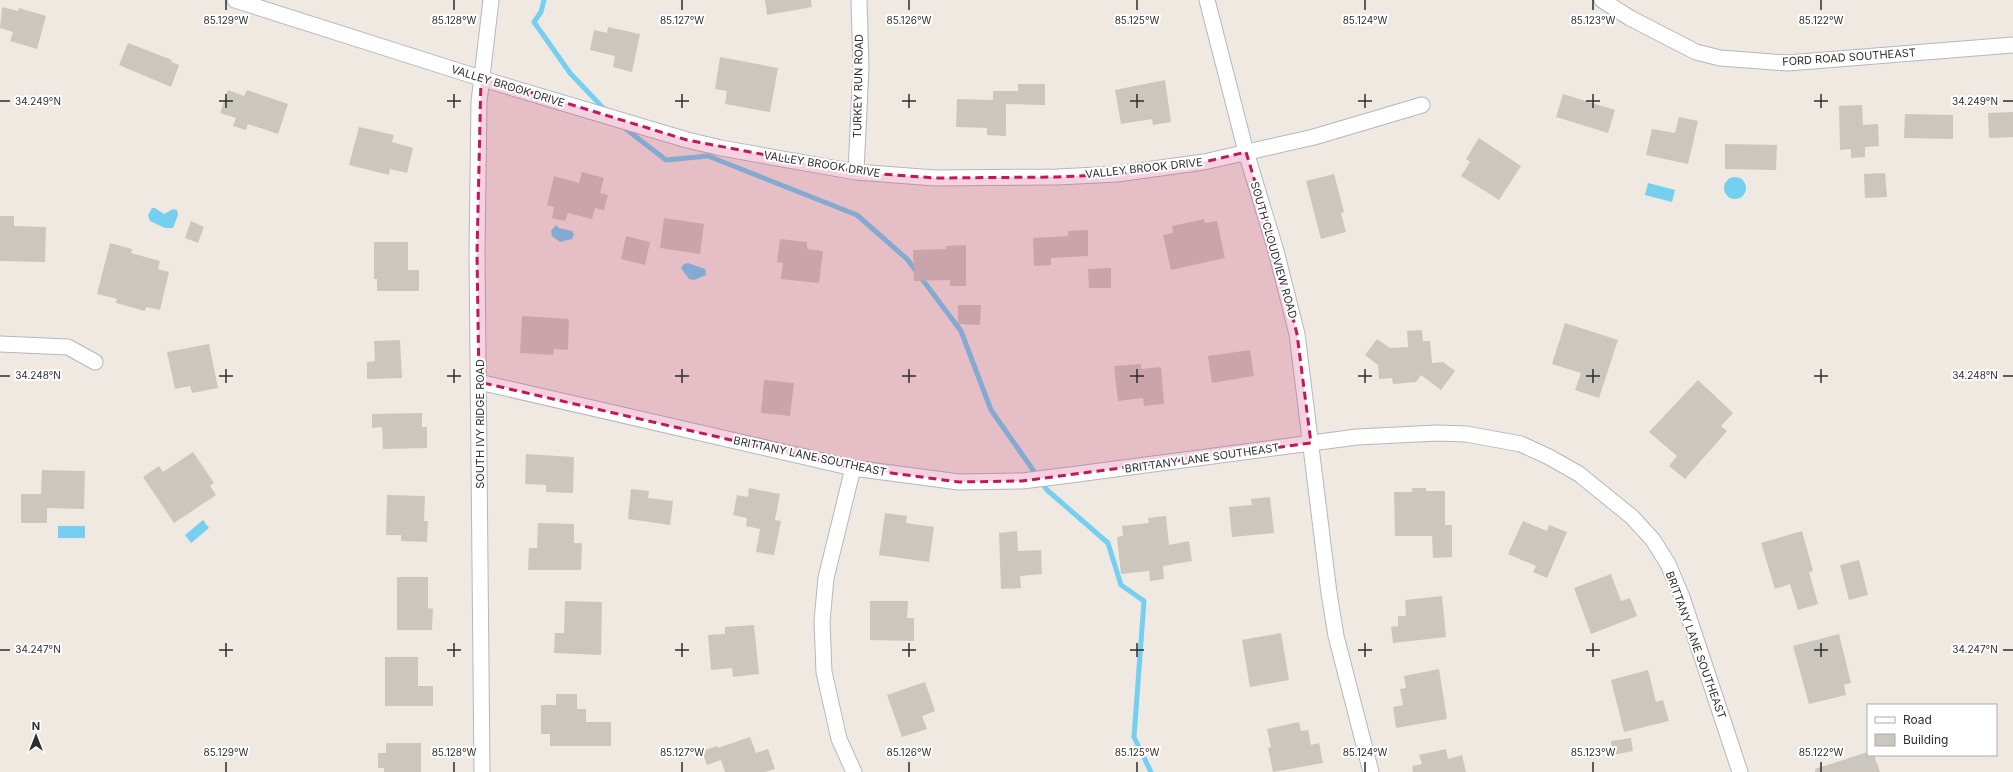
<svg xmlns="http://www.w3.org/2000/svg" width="2013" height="772" viewBox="0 0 2013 772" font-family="Inter,sans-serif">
	<rect width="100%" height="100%" fill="#efe9e1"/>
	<path fill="#75cff0" d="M1724 188a11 11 0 1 1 22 0a11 11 0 1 1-22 0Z
		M1648,183L1675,190L1672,202L1645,195Z
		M152,208H155L164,214L173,209L177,210L178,215L173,228H165L150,221L148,215Z
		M556,225L559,228L572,231L574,234L572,239L560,242L552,236L551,231Z
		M688,263L705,269L706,275L694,280L689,279L681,268L684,264Z
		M203,520L209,528L191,543L185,535Z
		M58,526H85V538H58Z"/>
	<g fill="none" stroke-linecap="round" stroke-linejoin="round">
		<path stroke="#75cff0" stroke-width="5" d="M544,0L541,12L534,22L570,73L606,111
			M622,126L666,160L708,156L857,215L907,259L961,331L991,410L1047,490L1108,543L1121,585L1144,601L1134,737L1151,772"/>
	</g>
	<path fill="#cbc7bf" d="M765,0H811L812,7L767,15Z
		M2,7L18,11L19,8L46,16L37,49L10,41L13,32L0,28Z
		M608,27L640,34L632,72L613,67L615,56L590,50L594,30L607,33Z
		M128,43L172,60L171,62L179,65L171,87L119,65Z
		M720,57L778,68L770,112L725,104L727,91L715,89Z
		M1165,80L1171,122L1153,125L1152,119L1121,124L1115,90Z
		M1018,84H1045V105L1006,104V136L987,135V128L956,127L957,99L993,100V91H1018Z
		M228,90L244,96L247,90L288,104L278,134L248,124L246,130L233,126L236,118L220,113Z
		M1563,94L1615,110L1608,133L1556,117Z
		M1862,105L1863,125L1878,124L1879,146L1865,147V157L1851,158V149L1840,150L1839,106Z
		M2013,112V137L1989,138L1988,113Z
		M1905,114L1953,115V139L1904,138Z
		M1679,117L1698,121L1688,164L1646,155L1652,129L1675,133Z
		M359,127L394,135L392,142L413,148L407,173L390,169L389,175L349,165Z
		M1479,138L1521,166L1499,200L1461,176L1470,162L1466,159Z
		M1725,144L1777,145L1776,170L1725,169Z
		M582,172L604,178L600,193L608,195L604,210L595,208L592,219L568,213L565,221L552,218L554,207L547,205L554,176L579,183Z
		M1885,173L1887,197L1865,198L1864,174Z
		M1334,174L1344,212L1341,213L1346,232L1321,239L1306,181Z
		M0,216H14V226L46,227L45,262L0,261Z
		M664,218L704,224L700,254L660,248Z
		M1204,219L1205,223L1217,221L1225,258L1171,270L1163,235L1173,233L1172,226Z
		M191,221L204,227L198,243L185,238Z
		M1088,230V256L1051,258V265L1034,266L1033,238L1068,236V231Z
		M626,236L650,242L645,265L621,259Z
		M780,239L807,242V249L823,251L819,283L781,279L783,263L777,262Z
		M374,242H408V270H419V291H377V279H374Z
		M110,243L132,249L131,253L160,261L158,269L169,272L160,310L146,307L145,311L116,303L117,299L97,294Z
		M966,245V286H950V280L914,281L913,250L946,249V246Z
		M1111,268V288H1089L1088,269Z
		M958,305H981L980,325L958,324Z
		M522,316L569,319L568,350L554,349L553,355L520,353Z
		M1565,323L1618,340L1599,398L1575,390L1581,373L1552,364Z
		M1422,330L1423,341H1430L1432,363L1443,362L1455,371L1441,390L1421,375L1416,382L1393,384L1392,378L1379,379L1378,365L1365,355L1377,339L1390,348L1408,347L1407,331Z
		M400,340L402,378L367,379V362L375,361L374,341Z
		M209,344L218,388L192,393L190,386L175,389L167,352Z
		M1250,350L1254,376L1212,383L1208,356Z
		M1141,364V369L1161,367L1164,404L1144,406L1143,398L1118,401L1114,366Z
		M764,380L794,383L790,416L761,413Z
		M1698,380L1733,413L1721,426L1727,431L1685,479L1669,466L1677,456L1649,432Z
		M422,413V427H427V448L383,449L382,427L372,428V414Z
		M193,452L214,483L210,486L216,495L174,523L143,477L159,466L163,472Z
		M526,454L574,457L573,493L546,492V485L525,484Z
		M42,470L85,471L84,509L47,508V523H21V494H41Z
		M749,488L780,494L775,520L781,521L774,555L756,552L760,529L746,526L747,518L733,515L737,495L748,497Z
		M1412,488H1426V491H1445V525H1452V557L1433,558L1432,536H1395L1394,492H1412Z
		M631,489L649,491L648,498L673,501L670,525L628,519Z
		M387,495L425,496L424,521H428L427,542L401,541V535H386Z
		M1270,497L1274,533L1232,537L1229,507L1252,505L1251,499Z
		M885,513L907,516L906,523L934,527L929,562L879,555Z
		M1166,516L1169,545L1189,541L1192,561L1163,566L1164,579L1150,581L1149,571L1121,574L1117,537L1123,536L1122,526L1149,523L1148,518Z
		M1523,521L1547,531L1549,525L1567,532L1547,578L1533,572L1536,566L1508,554Z
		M538,523L574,524V543H582L581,570H528L529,548H537Z
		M1017,531L1018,551L1041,550L1042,574L1020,576L1021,588L1001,589L999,533Z
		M1802,531L1813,571L1809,572L1818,604L1798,610L1790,584L1775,589L1761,543Z
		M1859,560L1868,595L1849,600L1840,565Z
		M1611,574L1621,601L1630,598L1637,616L1591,634L1574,588Z
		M397,577H428V608L433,609L432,630H397Z
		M1442,596L1446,637L1393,643L1391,627L1398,626V616H1406L1405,600Z
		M565,601L602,602L601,655L554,653L555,633H564Z
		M870,601H908L907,618H914V641L870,640Z
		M754,625L759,674L733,677L732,668L711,670L708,635L725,634V627Z
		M1281,633L1289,680L1250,687L1242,640Z
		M1839,634L1851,683L1844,685L1846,695L1809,704L1793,646Z
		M385,657H418V686H433V706H385Z
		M1439,669L1447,719L1396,728L1393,707L1403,705L1400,689L1406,688L1404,676Z
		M1648,670L1656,702L1663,700L1669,721L1624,732L1611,680Z
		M925,682L935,711L922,716L927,729L902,737L887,695Z
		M556,694H577V709H586V722H611V746H550V734H541V705H556Z
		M1299,722L1301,731L1308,730L1311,745L1319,743L1323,763L1273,772L1268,748L1271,747L1267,729Z
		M750,737L756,753L768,749L775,769L765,772H725L721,760L707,765L702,751L717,746L718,748Z
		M1631,738L1633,751L1613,755L1611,741Z
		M386,743H421V772H384V768H378V753H386Z
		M1446,749L1448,759L1462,755L1466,772H1413L1412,766L1422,764L1419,755Z
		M1868,752V755H1874L1880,772H1815V769Z"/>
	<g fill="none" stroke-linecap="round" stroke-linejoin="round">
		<g stroke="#b4b7c1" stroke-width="17">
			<path id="street" d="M235,0L496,83L687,140L721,148L856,172L935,178L1057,177L1117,174L1204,162L1314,137L1422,105
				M1207,0L1246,152L1276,251L1297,334L1329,593L1336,636L1371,772
				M1602,0L1630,18L1696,52L1720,58L1788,63L2013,45
				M856,172L861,67L859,0
				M0,344L68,347L95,362
				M479,382L853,468L959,482L1022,481L1070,475L1357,437L1437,433L1466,434L1521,444L1549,457L1579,474L1632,517L1653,540L1668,564L1682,597L1740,772
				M853,468L826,578L822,621L824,672L839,739L854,772
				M482,772L477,254L479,102L491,0"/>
		</g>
		<use href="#street" stroke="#fff" stroke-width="15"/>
	</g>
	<path fill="#c2185b" fill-opacity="0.2" stroke="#c2185b" stroke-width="3" stroke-dasharray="8 5" stroke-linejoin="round" d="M481,77L687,140L856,172L935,178L1057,177L1117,174L1204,162L1246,152L1276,251L1297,334L1311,443L1022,481L959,482L853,468L479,382L477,254Z"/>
	<path fill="none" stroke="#2e2e2e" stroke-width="1.5" d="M226,0V10M454,0V10M682,0V10M909,0V10M1137,0V10M1365,0V10M1593,0V10M1821,0V10M226,94V108M454,94V108M682,94V108M909,94V108M1137,94V108M1365,94V108M1593,94V108M1821,94V108M0,101H10M219,101H233M447,101H461M675,101H689M902,101H916M1130,101H1144M1358,101H1372M1586,101H1600M1814,101H1828M2003,101H2013M226,369V383M454,369V383M682,369V383M909,369V383M1137,369V383M1365,369V383M1593,369V383M1821,369V383M0,376H10M219,376H233M447,376H461M675,376H689M902,376H916M1130,376H1144M1358,376H1372M1586,376H1600M1814,376H1828M2003,376H2013M226,643V657M454,643V657M682,643V657M909,643V657M1137,643V657M1365,643V657M1593,643V657M1821,643V657M0,650H10M219,650H233M447,650H461M675,650H689M902,650H916M1130,650H1144M1358,650H1372M1586,650H1600M1814,650H1828M2003,650H2013M226,762V772M454,762V772M682,762V772M909,762V772M1137,762V772M1365,762V772M1593,762V772M1821,762V772"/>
	<g text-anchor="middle" stroke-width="4" stroke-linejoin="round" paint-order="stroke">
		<g font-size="11" fill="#2e2e2e" stroke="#fff">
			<text transform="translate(1849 57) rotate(-4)" y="4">FORD ROAD SOUTHEAST</text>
			<text transform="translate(508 86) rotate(17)" y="4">VALLEY BROOK DRIVE</text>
			<text transform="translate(858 86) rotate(-89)" y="4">TURKEY RUN ROAD</text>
			<text transform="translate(822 164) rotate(9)" y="4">VALLEY BROOK DRIVE</text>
			<text transform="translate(1144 168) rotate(-6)" y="4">VALLEY BROOK DRIVE</text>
			<text transform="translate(1274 250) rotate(74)" y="4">SOUTH CLOUDVIEW ROAD</text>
			<text transform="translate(480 424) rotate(-90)" y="4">SOUTH IVY RIDGE ROAD</text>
			<text transform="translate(810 456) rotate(12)" y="4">BRITTANY LANE SOUTHEAST</text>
			<text transform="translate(1202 458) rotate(-8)" y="4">BRITTANY LANE SOUTHEAST</text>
			<text transform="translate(1696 645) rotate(70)" y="4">BRITTANY LANE SOUTHEAST</text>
		</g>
	</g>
	<g font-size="10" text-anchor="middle" fill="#2e2e2e" stroke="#fff" stroke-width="4" stroke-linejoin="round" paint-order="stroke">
		<text x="226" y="24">85.129°W</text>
		<text x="454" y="24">85.128°W</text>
		<text x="682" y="24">85.127°W</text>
		<text x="909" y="24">85.126°W</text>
		<text x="1137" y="24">85.125°W</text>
		<text x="1365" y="24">85.124°W</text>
		<text x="1593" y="24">85.123°W</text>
		<text x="1821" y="24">85.122°W</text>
		<text x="38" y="105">34.249°N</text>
		<text x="1975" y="105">34.249°N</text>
		<text x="38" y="379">34.248°N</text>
		<text x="1975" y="379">34.248°N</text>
		<text x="38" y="653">34.247°N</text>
		<text x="1975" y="653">34.247°N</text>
		<text x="226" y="756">85.129°W</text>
		<text x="454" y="756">85.128°W</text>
		<text x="682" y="756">85.127°W</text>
		<text x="909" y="756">85.126°W</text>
		<text x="1137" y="756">85.125°W</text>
		<text x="1365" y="756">85.124°W</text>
		<text x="1593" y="756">85.123°W</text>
		<text x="1821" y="756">85.122°W</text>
	</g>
	<rect x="1867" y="704" width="130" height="52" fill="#ffffff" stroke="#ababab"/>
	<rect x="1875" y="717" width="20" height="6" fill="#ffffff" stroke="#ababab"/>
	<text x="1903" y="724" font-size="12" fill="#2e2e2e">Road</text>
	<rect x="1875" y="734" width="20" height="12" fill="#cbc7bf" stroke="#ababab"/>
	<text x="1903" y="744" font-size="12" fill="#2e2e2e">Building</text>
	<g transform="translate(36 736)" stroke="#ffffff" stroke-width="3" paint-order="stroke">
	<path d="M0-3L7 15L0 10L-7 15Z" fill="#2e2e2e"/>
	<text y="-6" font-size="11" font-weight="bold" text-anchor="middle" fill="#2e2e2e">N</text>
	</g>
</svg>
